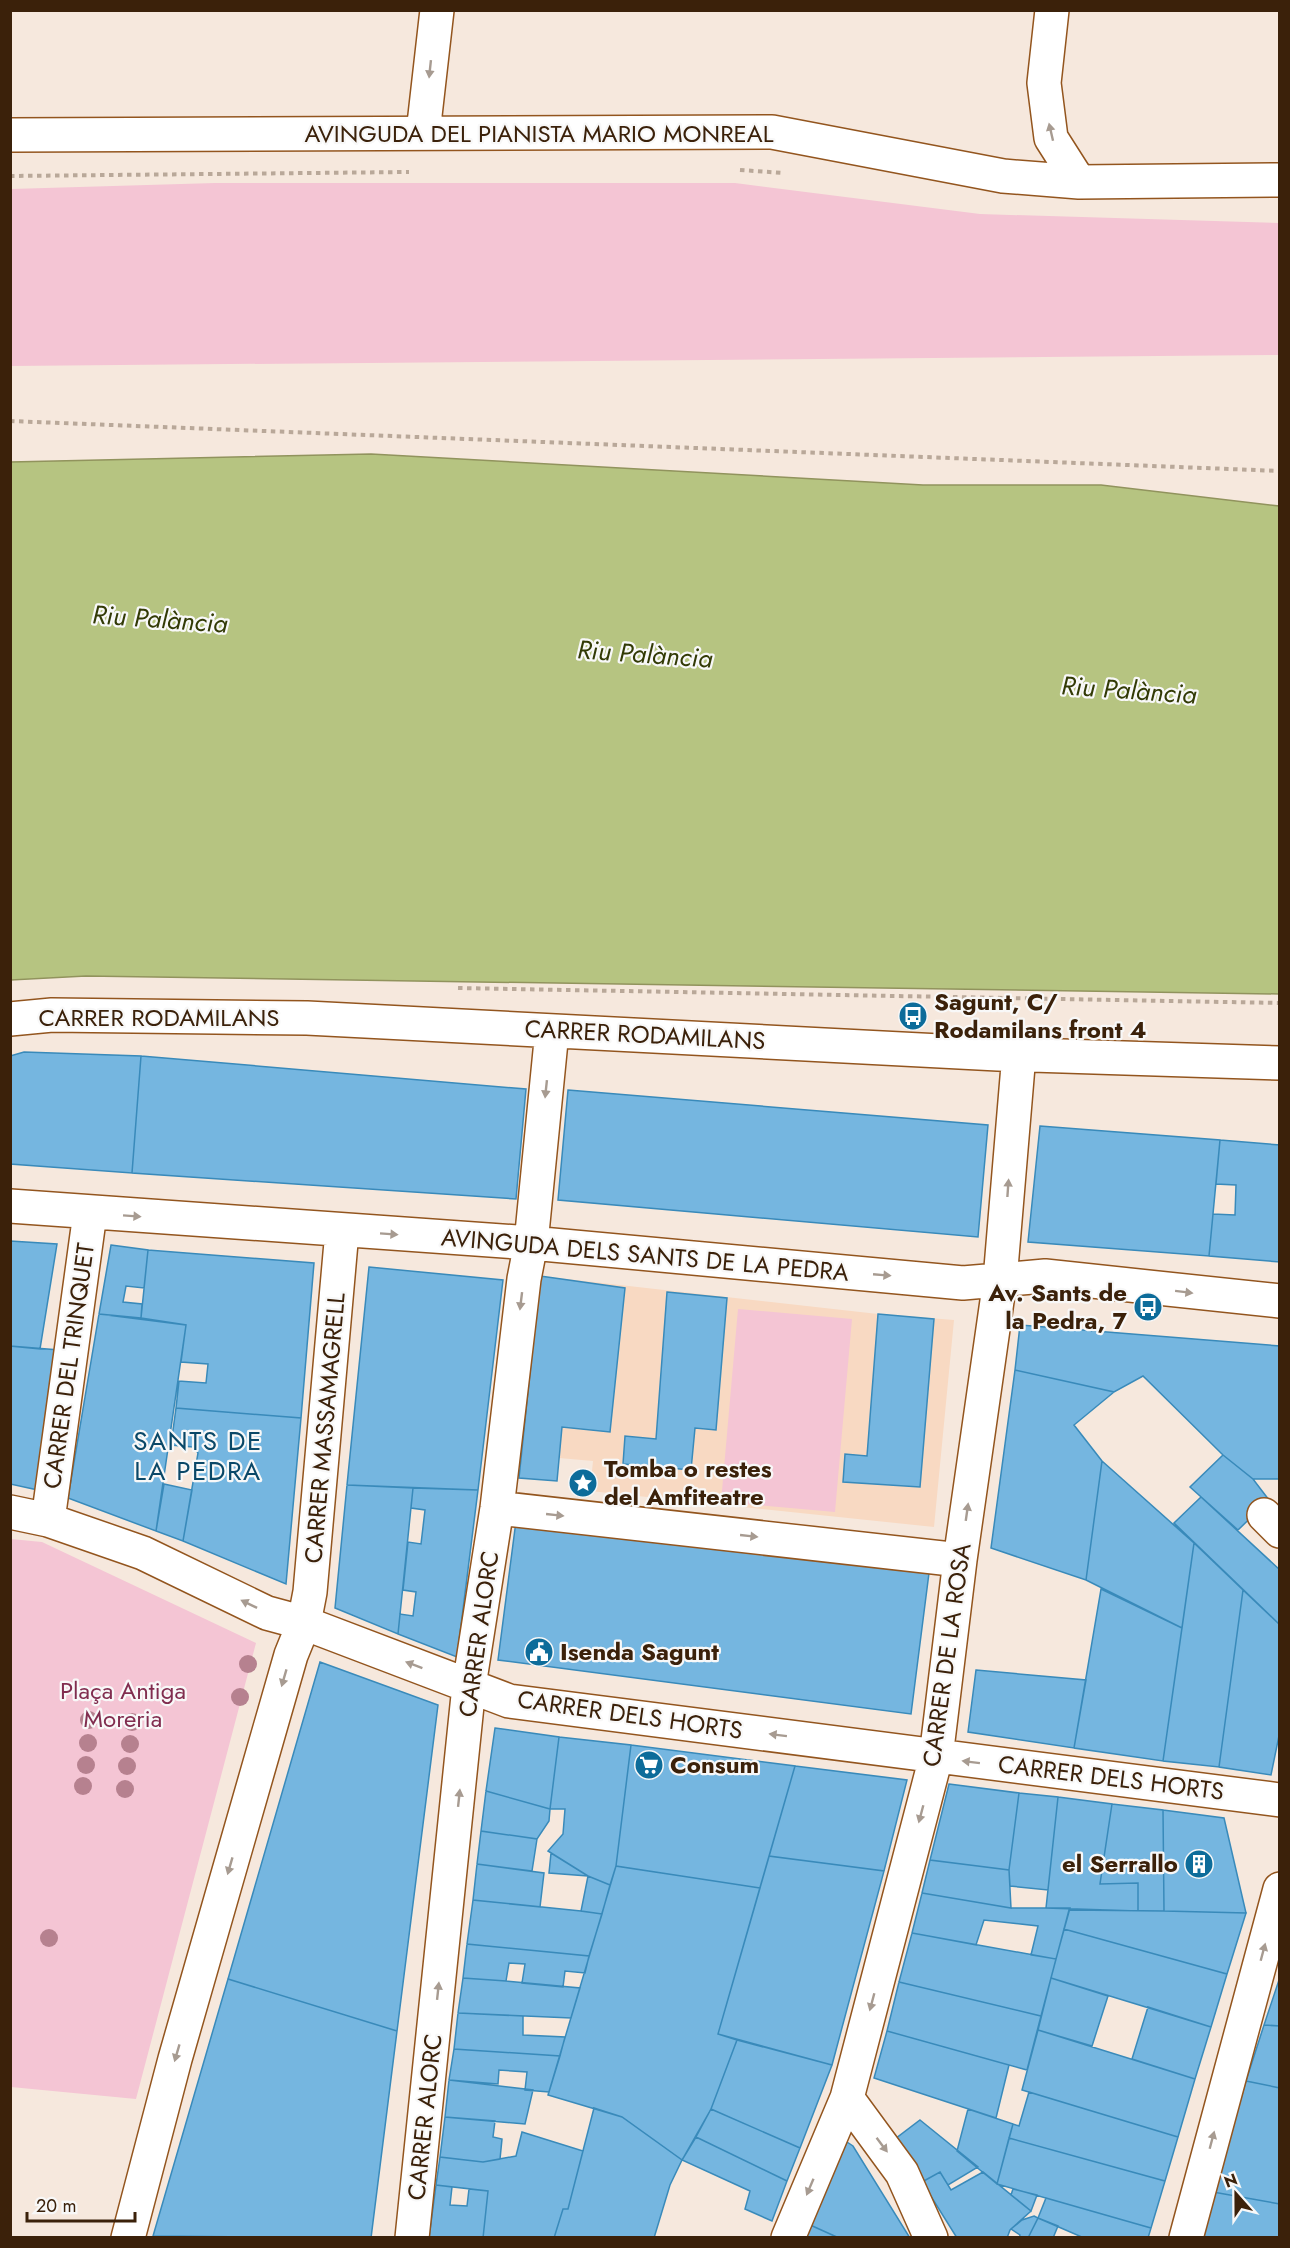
<svg xmlns="http://www.w3.org/2000/svg" width="1290" height="2248" viewBox="0 0 1290 2248" font-family="Jost,sans-serif">
	<rect width="100%" height="100%" fill="#f6e8dd"/>
	<path fill="#f8d9c2" d="M540,1276L878,1314L954,1320L934,1527L590,1491L593,1461L559,1458L557,1481L519,1478Z"/>
	<path fill="#f4c5d4" d="M215,183H735L980,214L1279,223V355L11,366V189Z
		M738,1309L852,1319L835,1512L721,1502Z
		M11,1539L42,1542L256,1643L136,2099L11,2087Z"/>
	<path fill="#b6c481" stroke="#91935d" stroke-width="1.5" d="M371,454L923,485H1101L1279,506V994L86,976L11,980V462Z"/>
	<path fill="#75b6e0" stroke="#398aba" stroke-width="1.5" d="M24,1052L141,1056L132,1173L10,1164V1056Z
		M141,1056L526,1089L516,1199L132,1173Z
		M568,1090L988,1125L978,1237L558,1200Z
		M1040,1126L1220,1140L1209,1256L1028,1242Z
		M1220,1140L1280,1145V1262L1209,1256L1213,1214L1235,1215L1236,1185L1216,1184Z
		M10,1241L57,1244L40,1349L10,1346Z
		M111,1245L148,1250L144,1288L126,1286L123,1302L142,1304L141,1318L99,1314Z
		M148,1250L314,1263L301,1418L176,1408L179,1381L206,1383L208,1364L181,1362L186,1325L141,1318Z
		M369,1267L503,1280L478,1490L347,1485Z
		M540,1276L625,1288L610,1432L562,1427L557,1481L519,1478Z
		M667,1292L727,1298L716,1430L695,1428L691,1470L623,1464L625,1436L656,1439Z
		M99,1314L186,1325L156,1531L68,1498Z
		M878,1314L934,1319L920,1487L843,1482L845,1454L867,1456Z
		M1020,1325L1280,1346V1479H1253L1223,1455L1143,1376L1114,1392L1015,1370Z
		M10,1346L59,1350L38,1490L10,1484Z
		M1015,1370L1114,1392L1074,1425L1102,1461L1086,1580L991,1548Z
		M176,1408L301,1418L286,1584L183,1541L198,1453L193,1447L171,1445Z
		M1223,1455L1253,1479L1269,1500L1238,1530L1190,1487Z
		M1102,1461L1194,1543L1182,1628L1086,1580Z
		M164,1484L192,1490L183,1541L156,1531Z
		M347,1485L413,1488L398,1634L335,1608Z
		M413,1488L478,1490L457,1657L398,1634L400,1614L413,1616L416,1592L403,1590L408,1542L421,1544L425,1510L411,1508Z
		M1201,1497L1280,1570V1625L1174,1523Z
		M516,1521L929,1573L911,1714L498,1660Z
		M1194,1543L1243,1590L1219,1767L1163,1761Z
		M1101,1589L1182,1628L1163,1761L1074,1748Z
		M1243,1590L1280,1625V1731L1271,1775L1219,1767Z
		M320,1662L438,1705L397,2031L228,1979Z
		M976,1670L1086,1680L1074,1748L968,1732Z
		M495,1728L559,1737L550,1809L486,1791Z
		M559,1737L631,1745L616,1866L610,1885L588,1876L548,1851L563,1834L565,1809H550Z
		M631,1745L795,1766L760,1888L616,1866Z
		M795,1766L907,1780L884,1871L769,1856Z
		M949,1784L1019,1793L1009,1870L930,1860Z
		M486,1791L550,1809L549,1821L537,1839L481,1831Z
		M1019,1793L1058,1797L1048,1890L1010,1886L1009,1870Z
		M1058,1797L1112,1804L1100,1884L1138,1883V1911L1046,1908Z
		M1112,1804L1163,1810L1164,1911H1138V1883L1100,1884Z
		M1163,1810L1224,1818L1246,1913L1164,1911Z
		M481,1831L537,1839L532,1871L477,1864Z
		M551,1853L588,1876L549,1873Z
		M769,1856L884,1871L832,2065L718,2034Z
		M930,1860L1009,1870L1011,1908L922,1893Z
		M477,1864L544,1873L540,1907L473,1900Z
		M616,1866L760,1888L718,2034L737,2040L711,2109L682,2160L622,2117L548,2095Z
		M588,1876L610,1885L602,1914L581,1911Z
		M922,1893L1011,1908H1070L1056,1959L1031,1955L1038,1926L984,1920L976,1945L912,1933Z
		M473,1900L581,1911L602,1914L589,1956L467,1944Z
		M1069,1910L1164,1911L1246,1913L1227,1974L1064,1929Z
		M1064,1929L1227,1974L1211,2027L1051,1978Z
		M912,1933L1056,1959L1041,2016L899,1982Z
		M467,1944L589,1956L585,1973L565,1971L563,1987L522,1983L525,1964L509,1963L506,1981L463,1978Z
		M1280,1977V2026L1264,2025Z
		M463,1978L506,1981L580,1988L571,2018L458,2013Z
		M1051,1978L1108,1996L1092,2046L1038,2030Z
		M228,1979L397,2031L371,2238L153,2236Z
		M899,1982L1041,2016L1027,2070L887,2031Z
		M1148,2007L1211,2027L1195,2079L1132,2059Z
		M458,2013L523,2016V2035L565,2037L560,2056L454,2049Z
		M1264,2025L1280,2026V2088L1246,2081Z
		M1038,2030L1195,2079L1178,2137L1022,2090Z
		M887,2031L1009,2065L996,2118L874,2078Z
		M737,2040L832,2065L800,2148L711,2109Z
		M454,2049L560,2056L549,2092L525,2090L527,2072L499,2070L498,2084L449,2080Z
		M449,2080L533,2090L525,2124L445,2117Z
		M1246,2081L1280,2088V2204L1213,2192Z
		M1029,2092L1178,2137L1165,2181L1009,2138L1013,2124L1019,2126Z
		M594,2108L622,2117L682,2160L670,2185L654,2238H554L563,2209H568Z
		M711,2109L800,2148L787,2181L696,2137Z
		M968,2109L1013,2124L997,2184L957,2151Z
		M445,2117L495,2121L493,2137L502,2139L500,2159L483,2162L440,2157Z
		M920,2120L978,2167L948,2185L940,2172L922,2182L895,2139Z
		M522,2132L583,2151L568,2209H563L554,2238H483L488,2191L436,2185L440,2157L483,2162L516,2156Z
		M696,2137L787,2181L772,2221L745,2209L750,2191L682,2160Z
		M1009,2138L1165,2181L1151,2228L997,2184Z
		M847,2142L853,2146L910,2238H839L808,2224Z
		M940,2172L951,2190L983,2172L1031,2211L1010,2230L1007,2238H957L922,2182Z
		M436,2185L452,2187L450,2205L467,2206L469,2189L488,2191L483,2238H429Z
		M1013,2189L1037,2195L1031,2211L1011,2195Z
		M1213,2192L1280,2204L1279,2238H1199Z
		M1046,2198L1151,2228L1148,2238H1084L1038,2218Z
		M1034,2216L1038,2218L1028,2238H1019L1020,2235L1011,2229L1022,2220Z
		M1038,2218L1058,2226L1053,2238H1028Z
		M808,2224L839,2238H803Z"/>
	<g fill="none" stroke-linecap="round" stroke-linejoin="round">
		<g stroke="#93551e" stroke-width="36">
			<path id="minor" d="M1052,10L1044,83L1051,138L1079,182
				M423,133L437,10
				M10,135L772,132L1003,176L1079,182L1280,180
				M10,1019L52,1015L307,1018L998,1054L1280,1063
				M10,1206L531,1243L963,1283L1045,1276L1280,1301
				M497,1508L960,1560
				M10,1512L48,1520L143,1553L267,1613L304,1623L509,1701L1280,1800
				M1264,1515L1280,1531
				M48,1520L90,1213
				M847,2098L902,2173L931,2238
				M128,2238L175,2059L291,1655L304,1623L310,1592L342,1231
				M412,2238L469,1686L497,1508L524,1279L531,1243L552,1031
				M788,2238L847,2098L936,1757L960,1560L1000,1280L1019,1054
				M1186,2238L1280,1889"/>
		</g>
		<path stroke="#b9a899" stroke-width="4" stroke-dasharray="4.5 4.5" stroke-linecap="butt" d="M740,170L784,173
			M10,176L409,172
			M10,421L1280,471
			M458,988L1280,1003"/>
		<use href="#minor" stroke="#fff" stroke-width="33"/>
	</g>
	<g fill="#b6818f">
		<circle cx="248" cy="1664" r="9"/>
		<circle cx="240" cy="1697" r="9"/>
		<circle cx="89" cy="1720" r="9"/>
		<circle cx="132" cy="1722" r="9"/>
		<circle cx="88" cy="1743" r="9"/>
		<circle cx="130" cy="1744" r="9"/>
		<circle cx="86" cy="1765" r="9"/>
		<circle cx="127" cy="1766" r="9"/>
		<circle cx="83" cy="1786" r="9"/>
		<circle cx="125" cy="1789" r="9"/>
		<circle cx="49" cy="1938" r="9"/>
	</g>
	<defs><path id="oneway-solid" d="M-6-.8H1V-3.2L6.5 0L1 3.2V.8H-6Z" transform="scale(1.5)"/></defs>
	<g fill="#a79b91">
		<use href="#oneway-solid" transform="translate(430 69) rotate(96)"/>
		<use href="#oneway-solid" transform="translate(1051 132) rotate(-103)"/>
		<use href="#oneway-solid" transform="translate(546 1089) rotate(96)"/>
		<use href="#oneway-solid" transform="translate(1008 1188) rotate(-86)"/>
		<use href="#oneway-solid" transform="translate(132 1216) rotate(4)"/>
		<use href="#oneway-solid" transform="translate(389 1234) rotate(4)"/>
		<use href="#oneway-solid" transform="translate(882 1275) rotate(5)"/>
		<use href="#oneway-solid" transform="translate(1184 1292) rotate(7)"/>
		<use href="#oneway-solid" transform="translate(521 1301) rotate(97)"/>
		<use href="#oneway-solid" transform="translate(967 1512) rotate(-82)"/>
		<use href="#oneway-solid" transform="translate(555 1515) rotate(6)"/>
		<use href="#oneway-solid" transform="translate(749 1536) rotate(6)"/>
		<use href="#oneway-solid" transform="translate(249 1604) rotate(-154)"/>
		<use href="#oneway-solid" transform="translate(414 1665) rotate(-159)"/>
		<use href="#oneway-solid" transform="translate(284 1678) rotate(106)"/>
		<use href="#oneway-solid" transform="translate(778 1735) rotate(-173)"/>
		<use href="#oneway-solid" transform="translate(971 1762) rotate(-173)"/>
		<use href="#oneway-solid" transform="translate(459 1798) rotate(-84)"/>
		<use href="#oneway-solid" transform="translate(921 1814) rotate(105)"/>
		<use href="#oneway-solid" transform="translate(230 1866) rotate(106)"/>
		<use href="#oneway-solid" transform="translate(1263 1952) rotate(-75)"/>
		<use href="#oneway-solid" transform="translate(438 1991) rotate(-84)"/>
		<use href="#oneway-solid" transform="translate(872 2002) rotate(105)"/>
		<use href="#oneway-solid" transform="translate(177 2053) rotate(106)"/>
		<use href="#oneway-solid" transform="translate(1212 2140) rotate(-75)"/>
		<use href="#oneway-solid" transform="translate(882 2145) rotate(53)"/>
		<use href="#oneway-solid" transform="translate(810 2187) rotate(113)"/>
	</g>
	<defs>
		<g id="bus-disc" transform="scale(1.5)"><circle r="9.5" fill="#0d6c9a" stroke="#f8f8f8"/><path d="M-5-6H5V4H4V6H2V4H-2V6H-4V4H-5ZM-3.5-4V0h7V-4ZM-3.5 1.2v1.5H-2V1.2ZM2 1.2v1.5H3.5V1.2Z" fill="#fff"/></g>
		<g id="sight-disc" transform="scale(1.5)"><circle r="9.5" fill="#0d6c9a" stroke="#f8f8f8"/><path d="M0-6L1.8-2.2L6-1.7L2.9 1.2L3.7 5.4L0 3.3L-3.7 5.4L-2.9 1.2L-6-1.7L-1.8-2.2Z" fill="#fff"/></g>
		<g id="civic-disc" transform="scale(1.5)"><circle r="9.5" fill="#0d6c9a" stroke="#f8f8f8"/><path d="M-.6-6.5H3V-4.5H.6V-3L4-1V1h2V6H-6V1h2V-1L-.6-3ZM-1.2 2.5V6h2.4V2.5Z" fill="#fff"/></g>
		<g id="supermarket-disc" transform="scale(1.5)"><circle r="9.5" fill="#0d6c9a" stroke="#f8f8f8"/><path d="M-6-5.5h2.5l.6 2H6L4.5 2H-2.5L-4.4-4H-6ZM-1.5 3.2a1.3 1.3 0 1 0 .1 0ZM3 3.2a1.3 1.3 0 1 0 .1 0Z" fill="#fff"/></g>
		<g id="building-disc" transform="scale(1.5)"><circle r="9.5" fill="#0d6c9a" stroke="#f8f8f8"/><path d="M-4-6H4V6H1V3H-1V6H-4ZM-2.5-4.3h1.7v1.8h-1.7ZM.8-4.3h1.7v1.8H.8ZM-2.5-1h1.7V.8h-1.7ZM.8-1h1.7V.8H.8Z" fill="#fff"/></g>
	</defs>
	<g fill-rule="evenodd">
		<use href="#bus-disc" x="913" y="1016"/>
		<use href="#bus-disc" x="1148" y="1307"/>
		<use href="#sight-disc" x="583" y="1483"/>
		<use href="#civic-disc" x="539" y="1652"/>
		<use href="#supermarket-disc" x="649" y="1765"/>
		<use href="#building-disc" x="1199" y="1864"/>
	</g>
	<g text-anchor="middle" stroke-width="4.5" stroke-linejoin="round" paint-order="stroke">
		<g font-size="24" fill="#3b210a" stroke="#f8f8f8">
			<text x="539" y="142">AVINGUDA DEL PIANISTA MARIO MONREAL</text>
			<text x="159" y="1026">CARRER RODAMILANS</text>
			<text transform="translate(645 1035) rotate(3)" y="8">CARRER RODAMILANS</text>
			<text transform="translate(645 1255) rotate(5)" y="8">AVINGUDA DELS SANTS DE LA PEDRA</text>
			<text transform="translate(69 1366) rotate(-82)" y="8">CARRER DEL TRINQUET</text>
			<text transform="translate(325 1428) rotate(-85)" y="8">CARRER MASSAMAGRELL</text>
			<text transform="translate(479 1634) rotate(-82)" y="8">CARRER ALORC</text>
			<text transform="translate(947 1655) rotate(-82)" y="8">CARRER DE LA ROSA</text>
			<text transform="translate(630 1715) rotate(8)" y="8">CARRER DELS HORTS</text>
			<text transform="translate(1111 1778) rotate(7)" y="8">CARRER DELS HORTS</text>
			<text transform="translate(425 2117) rotate(-84)" y="8">CARRER ALORC</text>
		</g>
		<g font-size="24" font-weight="bold" fill="#3b210a" stroke="#f8f8f8" text-anchor="start">
			<text x="934" y="1010">Sagunt, C/<tspan x="934" dy="28">Rodamilans front 4</tspan></text>
			<text x="1127" y="1301" text-anchor="end">Av. Sants de<tspan x="1127" dy="28">la Pedra, 7</tspan></text>
			<text x="604" y="1477">Tomba o restes<tspan x="604" dy="28">del Amfiteatre</tspan></text>
			<text x="560" y="1660">Isenda Sagunt</text>
			<text x="670" y="1773">Consum</text>
			<text x="1178" y="1872" text-anchor="end">el Serrallo</text>
		</g>
		<g font-size="24" fill="#812d4f" stroke="#f8f8f8">
			<text x="123" y="1699">Plaça Antiga<tspan x="123" dy="28">Moreria</tspan></text>
		</g>
		<g font-size="26" font-style="italic" fill="#323a05" stroke="#f8f8f8">
			<text transform="translate(160 619) rotate(4)" y="9">Riu Palància</text>
			<text transform="translate(645 654) rotate(4)" y="9">Riu Palància</text>
			<text transform="translate(1129 690) rotate(4)" y="9">Riu Palància</text>
		</g>
		<g font-size="26" letter-spacing="1.5" fill="#0a4868" stroke="#f8f8f8">
			<text x="198" y="1450">SANTS DE<tspan x="198" dy="30">LA PEDRA</tspan></text>
		</g>
	</g>
	<rect width="1290" height="2248" fill="none" stroke="#3b210a" stroke-width="24"/>
	<g transform="translate(1236 2194) rotate(339)" stroke="#f8f8f8" stroke-width="4.5" paint-order="stroke">
	<path d="M0-4.5L10 22L0 15L-10 22Z" fill="#3b210a"/>
	<text y="-9" font-size="16" font-weight="bold" text-anchor="middle" fill="#3b210a">N</text>
	</g>
	<path d="M27 2212v9h108v-9" fill="none" stroke="#3b210a" stroke-width="3"/>
	<text x="36" y="2212" font-size="18" fill="#3b210a" stroke="#f8f8f8" stroke-width="4.5" paint-order="stroke">20 m</text>
</svg>
